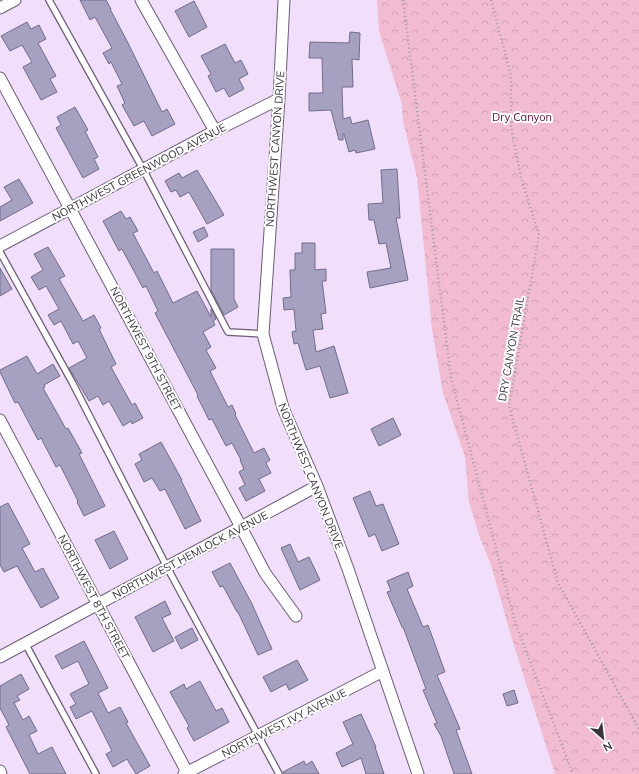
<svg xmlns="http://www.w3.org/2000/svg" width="639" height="774" viewBox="0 0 639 774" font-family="Mulish,sans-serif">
	<defs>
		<pattern id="park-crowns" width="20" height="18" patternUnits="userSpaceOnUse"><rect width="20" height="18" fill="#f1bcd1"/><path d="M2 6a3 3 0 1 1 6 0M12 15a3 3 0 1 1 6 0" fill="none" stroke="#d0a2b4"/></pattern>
	</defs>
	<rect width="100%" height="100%" fill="#f0defb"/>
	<path fill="url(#park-crowns)" d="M377,0H639V774H555L511,636L491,565L480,538L469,502L465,457L443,393L432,329L417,177L403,122L402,104L379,31Z"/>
	<path fill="#a6a1c0" stroke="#706c88" d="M80,0H106L111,9H110L127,41L162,112L167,109L175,124L152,136L144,121L134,126L122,105L125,103L117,86L122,84L111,62L109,64L103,53L112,48L95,17L90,20Z
		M194,1L207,27L189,37L175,11Z
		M27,22L31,29L39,25L46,39L38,43L56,76L50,79L57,92L41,100L23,67L32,62L22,45L10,51L1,36Z
		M350,32L360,33L359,60L352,59L353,87H342L343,119L350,117L352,124L368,120L375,149L356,153L355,150L349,152L344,134H343V140H339L331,110L309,111V93H323L322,58H309L310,42L349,43Z
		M225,44L235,63L241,60L248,74L239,79L244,89L229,97L224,88L216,92L208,76L211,74L201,56Z
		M75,107L88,130L85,131L98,157L94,159L99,169L83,178L56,128L61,125L57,117Z
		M397,169L400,218H396L408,280L370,288L367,272L391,268L386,243L379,244L374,220H369L368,204L383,203L381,170Z
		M197,170L224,215L207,224L189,192L180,197L176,190L171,192L165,181L179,173L182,178Z
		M19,179L33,203L0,221V207L12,200L4,187Z
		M121,211L126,219L130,217L138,231L133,233L137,241L154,273L157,271L173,303L197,291L211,317V309L216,319L213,321L215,325L203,332L211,347L206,350L216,368L210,371L228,407L232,405L236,414L235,415L254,453L264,448L270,460L266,463L271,473L259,479L265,491L246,501L239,488L245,485L239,472L244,469L240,460H241L232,443L226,446L212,419L209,420L197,396L198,395L155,313L158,311L146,286L143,288L122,249L119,251L103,221Z
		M204,227L208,236L198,242L193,232Z
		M302,243H315V270L326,269V281H322L326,313L321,314L323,329L313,330L316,352L334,346L348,393L330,398L320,366L306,370L298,343L294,344L292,332L296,331L294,309L284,310L283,298L291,297L290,270H295V253H302Z
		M48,247L65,276L59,279L83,321L94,315L101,328L99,329L116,364L111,367L132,405L135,403L143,418L132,424L131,421L123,426L109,401L103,405L98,396L89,401L69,368L87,358L78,341L73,344L61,321L54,325L48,315L59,309L46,286L39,290L31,277L43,270L34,254Z
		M211,249H234V299L238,307L224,315L211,290Z
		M0,268L12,289L0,296Z
		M27,356L37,374L53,364L60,376L44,385L45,387L43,388L66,429L68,428L82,453L79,454L105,506L84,516L77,502L78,501L60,465L56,467L41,438L38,440L18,402L15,403L0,372V370Z
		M393,418L401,435L379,446L371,429Z
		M161,442L182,480H181L201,521L185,529L165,489L160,491L152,478L144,482L135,464L142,460L139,454Z
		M370,491L376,506L383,504L399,544L382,551L375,534L369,537L353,498Z
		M8,503L30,544L22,548L35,572L43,568L59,598L41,608L17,566L4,572L0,565V507Z
		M114,531L128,559L110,569L95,540Z
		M290,544L298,562L309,557L320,580L300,590L281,548Z
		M230,563L252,604L272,649L258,655L238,612H237L223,586L220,587L212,572Z
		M408,572L413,586L407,589L423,627L428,625L445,672L437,675L460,729L456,730L472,774H454L441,736L434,724L437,723L423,690L426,689L403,627H402L387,592L391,591L387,581Z
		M165,601L171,614L162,618L174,641L153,652L135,617Z
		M192,628L198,640L181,649L175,637Z
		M84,641L108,688L98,693L108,713L120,707L128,722L126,723L150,766L136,774L127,759L113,767L106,754L112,751L92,711L76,719L70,707L76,704L70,694L89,684L78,661L62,669L55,656Z
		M297,660L308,680L289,690L286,684L271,692L263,677Z
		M21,674L29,689L17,696L20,700L14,703L23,720L29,716L37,731L29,735L38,754L52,747L66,774H30L6,727L9,725L0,708V686Z
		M200,681L216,711L222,708L229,722L194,741L187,728L189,726L170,692L184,684L186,689Z
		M514,690L518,703L507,706L503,694Z
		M361,714L376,747H375L384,774H366L361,758L342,767L336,753L353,744L343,722Z
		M304,761L306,765L312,761L319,774H283V772Z"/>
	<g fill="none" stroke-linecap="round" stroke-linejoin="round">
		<g stroke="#6c5c75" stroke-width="8">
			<path id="lane" d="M49,0L143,169L228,332L263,334
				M0,252L72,382L167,567L279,774
				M25,643L96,774"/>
		</g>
		<g stroke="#6c5c75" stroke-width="13">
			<path id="street" d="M141,0L215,131
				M284,0L279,99L263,334L283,408L317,486L348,569L418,774
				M0,8L15,0
				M0,78L241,527L265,573L296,616
				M0,246L215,131L279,99
				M0,420L188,774
				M0,657L317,486
				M0,771L1,774
				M184,774L383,671"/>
		</g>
		<path stroke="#a396ab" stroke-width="2.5" stroke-dasharray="1 3" stroke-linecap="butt" d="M403,0L451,377L516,625L573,774
			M491,0L511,76V127L521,177L539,235L509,406L558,583L639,729"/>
		<use href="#lane" stroke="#fff" stroke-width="5.5"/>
		<use href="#street" stroke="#fff" stroke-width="11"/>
	</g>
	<g text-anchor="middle" stroke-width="4" stroke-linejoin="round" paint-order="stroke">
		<g font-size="11" fill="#5f143b" stroke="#fff">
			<text x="522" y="121">Dry Canyon</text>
		</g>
		<g font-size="11" fill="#3b343f" stroke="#fff">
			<text transform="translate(275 149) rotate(-86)" y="4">NORTHWEST CANYON DRIVE</text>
			<text transform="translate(139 172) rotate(-28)" y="4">NORTHWEST GREENWOOD AVENUE</text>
			<text transform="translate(146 349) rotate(62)" y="4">NORTHWEST 9TH STREET</text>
			<text transform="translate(511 349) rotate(-80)" y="4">DRY CANYON TRAIL</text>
			<text transform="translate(311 476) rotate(68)" y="4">NORTHWEST CANYON DRIVE</text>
			<text transform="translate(190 555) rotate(-28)" y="4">NORTHWEST HEMLOCK AVENUE</text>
			<text transform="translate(94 597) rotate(62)" y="4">NORTHWEST 8TH STREET</text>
			<text transform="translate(284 723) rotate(-27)" y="4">NORTHWEST IVY AVENUE</text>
		</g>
	</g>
	<g transform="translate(603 738) rotate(152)" stroke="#ffffff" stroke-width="3" paint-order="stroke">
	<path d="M0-3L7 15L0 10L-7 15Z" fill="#3b343f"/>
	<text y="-6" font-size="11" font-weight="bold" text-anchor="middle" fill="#3b343f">N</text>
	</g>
</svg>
